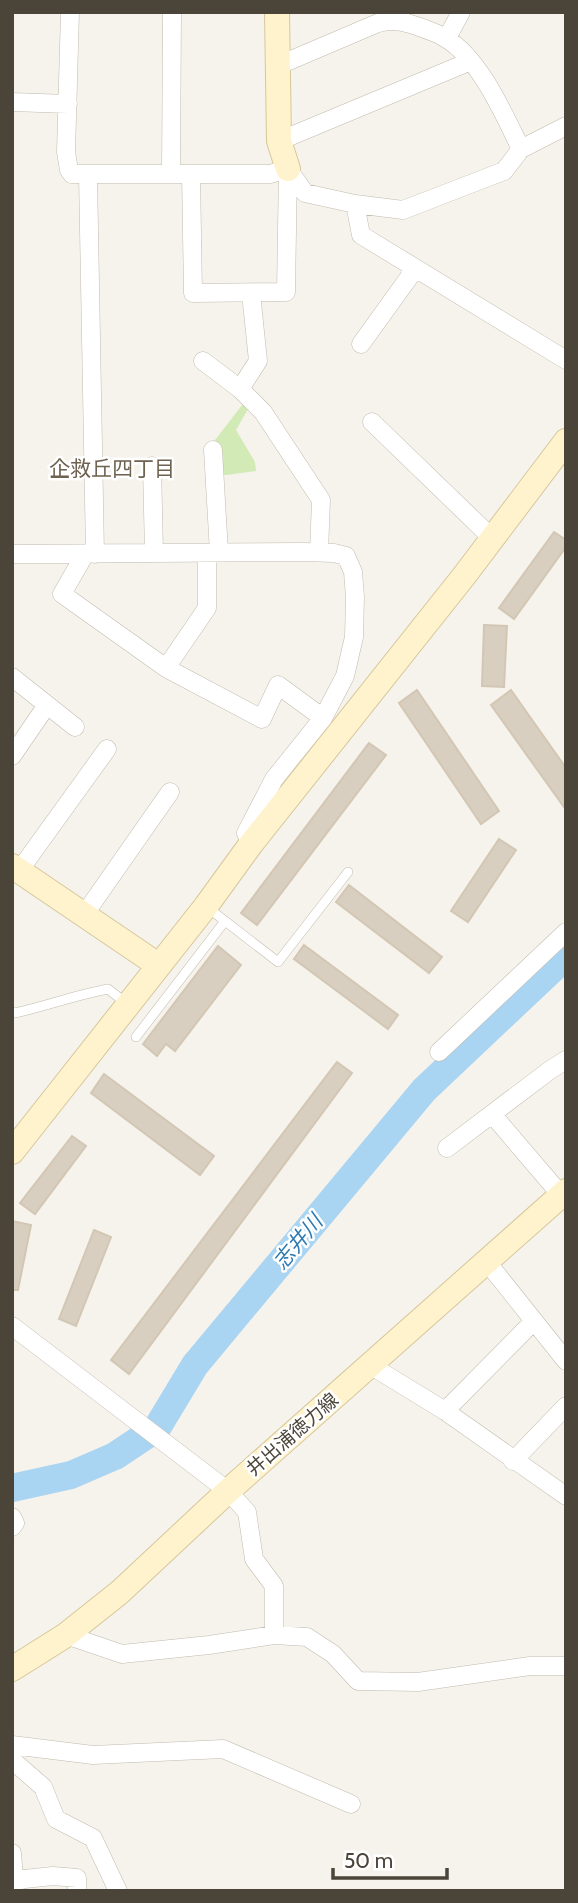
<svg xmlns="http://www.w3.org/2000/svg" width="578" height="1903" viewBox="0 0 578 1903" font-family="Cabin,'Noto Sans JP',sans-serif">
	<rect width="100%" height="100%" fill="#f6f3ec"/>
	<path fill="#d2eab5" d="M246,400L251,404L236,430L255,462L256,471L219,476L214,445L215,440Z"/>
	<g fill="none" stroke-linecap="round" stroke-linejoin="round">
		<path stroke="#a9d4f2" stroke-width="28" d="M12,1488L71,1475L115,1456L157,1428L195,1365L424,1090L566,956"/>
	</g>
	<path fill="#d8cfc1" stroke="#d3c7b4" stroke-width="2" d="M554,532L566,540V547L514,619L499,608Z
		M484,625L507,626L504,687L482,686Z
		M417,690L499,811L481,824L399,703Z
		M511,690L566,768V810L491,705Z
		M369,743L386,755L257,925L241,913Z
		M499,839L516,850L468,922L451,911Z
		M349,885L442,957L429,973L336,902Z
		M304,945L398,1015L388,1029L294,959Z
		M218,946L241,965L175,1051L166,1044L157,1056L143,1044Z
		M337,1062L352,1073L129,1374L111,1360Z
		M104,1074L214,1156L200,1175L91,1093Z
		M72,1136L86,1146L35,1214L20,1203Z
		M12,1221L31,1225L18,1290H12Z
		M94,1230L111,1237L76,1326L59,1319Z"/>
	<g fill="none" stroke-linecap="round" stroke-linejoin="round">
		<g stroke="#c2bbae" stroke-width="10">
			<path id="lane" d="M207,907L278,962L348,872
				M12,1012L15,1013C46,1006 76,995 108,989L126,1003
				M136,1037L225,921"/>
		</g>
		<g stroke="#c2bbae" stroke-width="19">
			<path id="street" d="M70,12L66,152L69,170L72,174H270L288,169
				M447,38L461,12
				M277,66L378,23C395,18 409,23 425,29C432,32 439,34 445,38C480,58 504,115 521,149
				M12,102L68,104
				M279,141L471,61
				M288,169L305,193L355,204L403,210L504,171L521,149L566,126
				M171,174L172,12
				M191,174L193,293L286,292L288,169
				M88,175L95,554
				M355,204L361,235L566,360
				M361,344L415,269
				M203,361L240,389L263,412L321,500L319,552
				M240,389L258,361L251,293
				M372,422L493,539
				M213,450L219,552
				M152,466L154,553
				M12,554L304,552L334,553L346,556L353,572L355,597L354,637L345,676L323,718L274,779L246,833L251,844
				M85,554L62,594L166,668L207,608V553
				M166,668L262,719L278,685L323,718
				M12,677L75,727
				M12,756L47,705
				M19,871L107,749
				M84,915L170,792
				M439,1052L566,932
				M492,1114L561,1195
				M447,1148L550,1070L566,1060
				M487,1262L566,1361
				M12,1326L228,1491L247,1512L254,1559L274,1586V1635
				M370,1365L445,1411L566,1496
				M445,1411L534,1321
				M513,1461L566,1406
				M12,1517L15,1523L12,1527
				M66,1635L122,1654L209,1645L274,1635L307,1637L333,1654L358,1681L418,1682L530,1666H566
				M12,1745L93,1755L223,1749L351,1804
				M12,1760L43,1787L56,1819L93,1838L118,1891
				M12,1853L15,1891
				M15,1880L53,1876L77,1878V1891"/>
		</g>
		<g stroke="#d6c79b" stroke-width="26">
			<path id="secondary" d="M277,12L279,141L288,169
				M12,866L158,965
				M12,1152L206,906L251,844L464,576L566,441
				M12,1669L66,1635L120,1592L228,1491L566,1191"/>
		</g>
		<use href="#lane" stroke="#fff" stroke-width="9"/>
		<use href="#street" stroke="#fff" stroke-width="18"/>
		<use href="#secondary" stroke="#fff3cd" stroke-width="24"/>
	</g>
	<g text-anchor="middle" stroke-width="5" stroke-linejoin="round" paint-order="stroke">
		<g font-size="19" fill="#4b4439" stroke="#fff">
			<text transform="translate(292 1434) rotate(-41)" y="7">井出浦徳力線</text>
		</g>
		<g font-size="21" fill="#6e6250" stroke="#fff">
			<text x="112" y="476">企救丘四丁目</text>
		</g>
		<g font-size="21" font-style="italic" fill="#2e7ab2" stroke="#fff">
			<text transform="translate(298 1242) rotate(-50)" y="7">志井川</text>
		</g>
	</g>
	<rect width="578" height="1903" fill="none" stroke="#4b4439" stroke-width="28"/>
	<path d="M333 1868v10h114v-10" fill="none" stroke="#4b4439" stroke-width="3.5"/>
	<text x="344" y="1868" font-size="21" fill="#4b4439" stroke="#ffffff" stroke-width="5" paint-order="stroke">50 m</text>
</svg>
